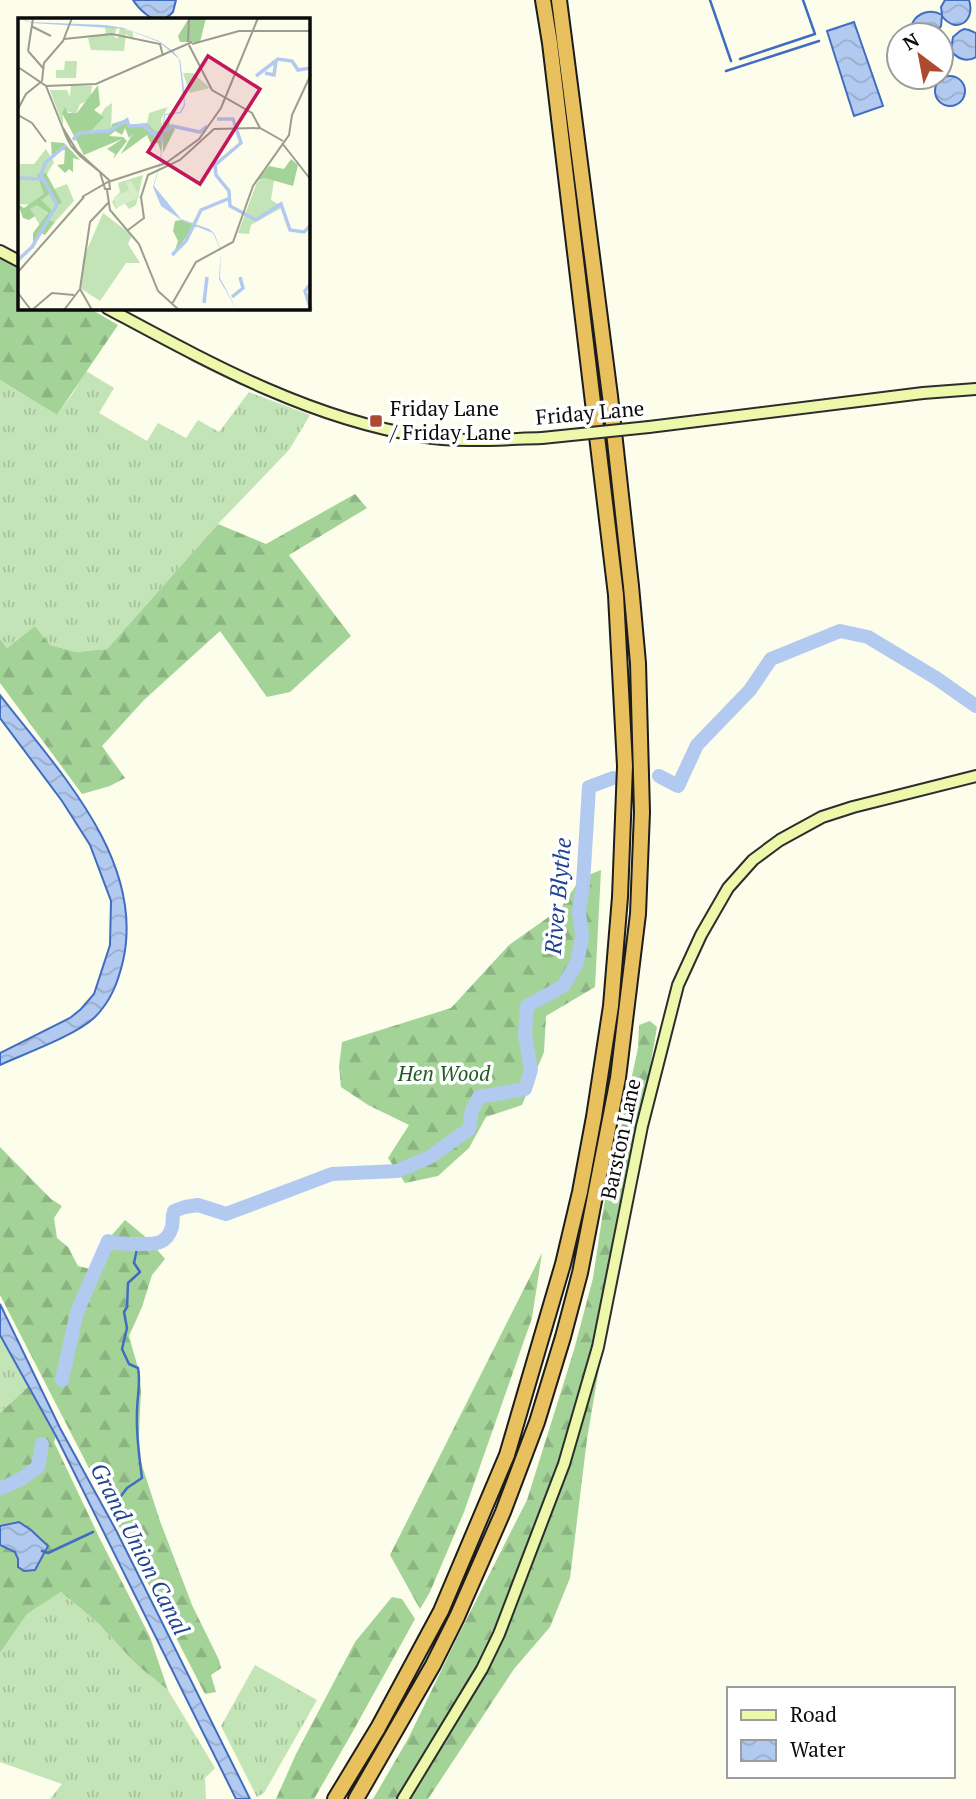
<svg xmlns="http://www.w3.org/2000/svg" width="976" height="1799" viewBox="0 0 976 1799" font-family="'PT Serif',serif">
	<defs>
		<pattern id="grass-tufts" width="24" height="20" patternUnits="userSpaceOnUse" patternTransform="scale(1.75)"><rect width="24" height="20" fill="#c3e4b7"/><path d="M3 7l-1-3M5 7V3M7 7l1-3M15 17l-1-3M17 17v-4M19 17l1-3" fill="none" stroke="#a6c29c"/></pattern>
		<pattern id="forest-firs" width="22" height="20" patternUnits="userSpaceOnUse" patternTransform="scale(1.75)"><rect width="22" height="20" fill="#a4d398"/><path d="M5 1l3.5 6h-7zM16 11l3.5 6h-7z" fill="#8cb482"/></pattern>
		<pattern id="water-waves" width="16" height="10" patternUnits="userSpaceOnUse" patternTransform="scale(1.75)"><rect width="16" height="10" fill="#b3caf0"/><path d="M0 5q4-4 8 0t8 0" fill="none" stroke="#99accc"/></pattern>
	</defs>
	<rect width="100%" height="100%" fill="#fcfdea"/>
	<path fill="url(#grass-tufts)" d="M86,371L114,388L99,413L147,441L158,423L186,438L198,420L219,432L249,392L310,415L289,450L218,524L107,649L76,652L50,645L35,626L7,648L0,639V380L57,415L73,393Z
		M0,1335L28,1387L0,1413Z
		M61,1592L98,1623L137,1665L168,1690L215,1768L205,1778L206,1799H50L62,1784L0,1762V1653L27,1614Z
		M255,1665L317,1700L264,1793L257,1797L221,1726Z"/>
	<path fill="url(#forest-firs)" d="M0,257L19,268V308H89L118,325L57,415L0,380Z
		M355,494L367,508L289,555L351,636L290,692L267,697L220,631L144,700L102,746L125,778L110,786L82,794L0,683V639L7,648L35,626L50,645L76,652L107,649L218,524L266,544Z
		M601,870L595,987L546,1016L544,1052L522,1105L486,1117L469,1148L438,1176L405,1183L388,1158L409,1125L368,1105L341,1087L339,1067L342,1042L451,1008L509,945L560,909L581,878Z
		M650,1021L657,1027L587,1439L570,1578L550,1627L514,1669L428,1799H373L408,1739L456,1640L527,1500L574,1350L593,1278L604,1205L638,1048L639,1025Z
		M0,1147L51,1199L62,1206L54,1218L57,1238L68,1247L78,1266L90,1269L97,1252L125,1220L148,1239L165,1259L152,1275L142,1307L129,1336L138,1368L141,1390L138,1453L160,1521L192,1605L219,1660L221,1668L211,1675L216,1692L205,1694L0,1295Z
		M542,1253L532,1318L464,1512L430,1592L420,1609L390,1555Z
		M28,1387L56,1436L54,1442L100,1539L150,1637L168,1690L137,1665L98,1623L61,1592L27,1614L0,1653V1413Z
		M392,1597L402,1599L415,1619L352,1733L314,1799H276L296,1754L355,1642Z"/>
	<path fill="url(#water-waves)" stroke="#416dc1" stroke-width="2" d="M133,0H176L173,12C170,15 167,18 163,19C152,23 138,8 133,0Z
		M945,0H969C976,21 956,35 942,16L941,26L935,34C891,42 918,0 942,15L941,7Z
		M854,22L883,106L854,116L827,31Z
		M964,29L969,30L976,33V57C966,63 958,59 951,51C952,59 950,67 941,70V41L951,50L953,37L960,31Z
		M935 91a15 15 0 1 1 30 0a15 15 0 1 1-30 0Z
		M0,695C57,769 146,860 123,961C118,982 111,1001 95,1017C75,1036 26,1053 0,1065V1053L70,1018L81,1009L94,994L110,945L111,901L90,845L62,801L0,718Z
		M0,1304L60,1428L117,1532L250,1799H236L56,1436L0,1335Z
		M19,1522L31,1530L48,1546L35,1570L24,1571L18,1567V1559L15,1552L0,1545V1526Z"/>
	<g fill="none" stroke-linecap="round" stroke-linejoin="round">
		<path stroke="#416dc1" stroke-width="2.5" d="M710,0L731,61
			M740,59L815,34L803,0
			M726,71L819,41
			M118,1500L127,1488L142,1478C139,1456 136,1434 137,1412C137,1397 141,1383 138,1368L129,1364L122,1349L127,1328L124,1312L127,1307L128,1283L140,1272L134,1263L138,1244
			M42,1551L48,1553L93,1532"/>
		<path stroke="#b3caf0" stroke-width="14" d="M659,776L678,786L697,745L750,690L771,659L840,631L868,637L936,678L976,706
			M62,1380L77,1312L108,1241C117,1245 126,1243 135,1244C151,1244 166,1247 172,1227C173,1222 172,1217 174,1211L185,1207L198,1205L226,1214L332,1174L397,1171L430,1157L469,1129L472,1110L479,1097L525,1089L531,1070L525,1034L527,1006L563,986L577,963L582,937L579,912L583,884L589,787L613,778
			M0,1489L21,1479L38,1467L42,1444"/>
		<g stroke="#2d2d2d" stroke-width="14">
			<path id="secondary" d="M0,251L19,261
				M107,308C206,361 307,418 420,436C459,443 503,439 542,438
				M649,427L923,393L976,389
				M403,1799L482,1669L499,1634L564,1464L598,1347L642,1126L678,985L701,935L728,888L753,860L780,840L822,817L853,807L976,776"/>
		</g>
		<g stroke="#1c1c1c" stroke-width="18">
			<path id="highway" d="M335,1799L378,1728L441,1611L507,1455L563,1264L580,1192L594,1117L611,1006L620,897L625,766L616,595L550,43L543,0
				M356,1799L433,1665L457,1617L503,1512L537,1422L563,1337L580,1273L618,1078L638,914L642,812L638,663L631,586L610,396L559,0"/>
		</g>
		<use href="#secondary" stroke="#edf8aa" stroke-width="10"/>
		<use href="#highway" stroke="#e8c05e" stroke-width="14"/>
		<g stroke="#2d2d2d" stroke-width="14" stroke-linecap="butt">
			<path id="secondary-bridge" d="M542,438L649,427"/>
		</g>
		<use href="#secondary-bridge" stroke="#edf8aa" stroke-width="10"/>
	</g>
	<rect fill="#ae4a2f" stroke="#fff" stroke-width="2.5" x="369" y="414" width="14" height="14" rx="3.5"/>
	<g text-anchor="middle" stroke-width="7" stroke-linejoin="round" paint-order="stroke">
		<g font-size="21" fill="#0b0b0b" stroke="#fff" text-anchor="start">
			<text x="390" y="416">Friday Lane<tspan x="390" dy="24">/ Friday Lane</tspan></text>
		</g>
		<g font-size="21" fill="#0b0b0b" stroke="#fff">
			<text transform="translate(590 413) rotate(-5)" y="7">Friday Lane</text>
			<text transform="translate(621 1139) rotate(-78)" y="7">Barston Lane</text>
		</g>
		<g font-size="21" font-style="italic" fill="#215c24" stroke="#fff">
			<text x="444" y="1081">Hen Wood</text>
		</g>
		<g font-size="23" font-style="italic" fill="#204391" stroke="#fff">
			<text transform="translate(558 896) rotate(-85)" y="8">River Blythe</text>
			<text transform="translate(140 1549) rotate(63)" y="8">Grand Union Canal</text>
		</g>
	</g>
	<g transform="translate(18 18)">
		<rect width="292" height="292" fill="#fcfdea"/>
		<path d="M87,8L99,9L96,19L100,20L102,9L115,14V22L108,16L106,33L73,32L70,20L88,15ZM47,43H59L58,60H38V52H46ZM165,55H175L192,70L172,75ZM53,67L74,68L72,82L62,86L58,96L45,92V107L32,72H49L52,79ZM94,85L93,111L72,114L87,90ZM150,89L143,101L145,113H137L129,106L131,95ZM28,131L36,144L28,158L30,165L36,171L49,166L56,183L37,204L30,201L35,193L23,183L19,186L30,196L23,209L12,191L17,187L0,186V146H16ZM125,157L118,187L111,191L106,184L98,191L94,184L102,174L100,165ZM247,160L256,162L253,182L265,189L233,207L231,216L220,215L239,164ZM85,195L114,217L110,226L122,245H108L82,283L62,270L65,241Z" fill="#c3e4b7"/>
		<path d="M171,0H188L182,24H162L160,18ZM80,67L82,87L76,92L86,99L72,114L93,111L94,106L109,101L112,107L129,105L137,113H146L151,95L152,108L157,111L145,135V116L143,134L140,125L133,126L129,117L103,136L115,115L111,120L107,110L104,117L97,113L91,118L105,119L109,123L95,141L97,136L89,131L104,121L66,137L44,95L47,89L50,95H59ZM33,124L46,125L62,142L55,140V154L51,151L47,155L39,147L46,146L47,132H40L34,139ZM273,141L280,147L275,168L247,160L239,163L251,148L266,151ZM28,155L44,185L39,187L33,175L23,182L35,193L30,201L37,204L27,217L23,215L15,231V215L30,195L19,187L12,191L17,198L11,202L5,200L0,186L6,190L26,176L19,156ZM163,202L180,209H175L155,238L160,223L155,213L157,203Z" fill="#a4d398"/>
		<path d="M113,163L122,179L98,190L96,179L111,172L108,164Z" fill="#d7ecc8"/>
		<path d="M3,0L12,4L87,7L106,10L141,23L156,34L162,42L166,70L167,88L163,95L147,97L143,142L136,168L163,201L191,211L196,215L203,232L202,260L219,292L201,261L203,233L195,215L165,203L143,188L135,169L142,144L146,96L162,94L166,86L161,41L141,24L108,11L14,5L8,3Z" fill="#b3caf0"/>
		<path fill="none" stroke="#b3caf0" stroke-width="3.5" d="M247,55L256,57L258,43M238,58L260,41L274,43L280,52L293,50M199,101H215L223,125L197,147L198,157L211,173L212,188L238,202L263,186L272,212L286,214L293,207M126,108L144,123M147,114L154,108L182,114L189,108M55,122L61,115L91,113L109,102L111,108L128,107L133,115L144,116M0,160L24,161M154,237L168,223L183,192L212,180M0,242L14,229L39,187L23,157L27,145L48,127M293,265L287,273L293,292M214,279L225,270L222,259M186,285L189,259"/>
		<path fill="none" stroke="#9c9c91" stroke-width="2" d="M13,8L33,18M46,21L94,16L142,26L145,38M170,24L171,0M174,26L221,13H293M171,27L194,72L234,95L242,110M10,33L15,0M10,33L25,50M0,49L28,68L48,118L53,128L62,138L82,154L87,171H92L91,162L59,133L45,110M24,63L26,45L45,23L54,0M28,68L78,66L174,24M0,91L8,76L24,63M0,97L14,105L28,124M264,125L293,162M89,172L92,192L121,226L140,273L161,292M64,179L90,164L148,145L181,121L203,90L240,0M110,212L126,200L123,179L130,157L162,142L196,111L242,110L265,123M0,254L66,179M62,271L72,204L90,185M62,271L74,292M0,275L13,292M154,286L178,244L215,224L235,168L271,117L274,97L293,56M14,292L34,275L56,277M46,292L62,271"/>
		<path fill="#c2185b" fill-opacity="0.15" stroke="#c2185b" stroke-width="3.5" d="M190,38L242,71L182,166L130,134Z"/>
		<rect width="292" height="292" fill="none" stroke="#0b0b0b" stroke-width="3.5"/>
	</g>
	<rect x="727" y="1687" width="228" height="91" fill="#ffffff" stroke="#9d9d9d" stroke-width="2"/>
	<rect x="741" y="1710" width="35" height="10" fill="#edf8aa" stroke="#9d9d9d" stroke-width="2"/>
	<text x="790" y="1722" font-size="21" fill="#0b0b0b">Road</text>
	<rect x="741" y="1740" width="35" height="21" fill="url(#water-waves)" stroke="#9d9d9d" stroke-width="2"/>
	<text x="790" y="1757" font-size="21" fill="#0b0b0b">Water</text>
	<g transform="translate(920 56) rotate(328)"><circle r="33" fill="#ffffff" stroke="#9d9d9d" stroke-width="2"/>
	<path d="M0-5L12 26L0 18L-12 26Z" fill="#ae4a2f"/>
	<text y="-10" font-size="19" font-weight="bold" text-anchor="middle" fill="#0b0b0b">N</text>
	</g>
</svg>
